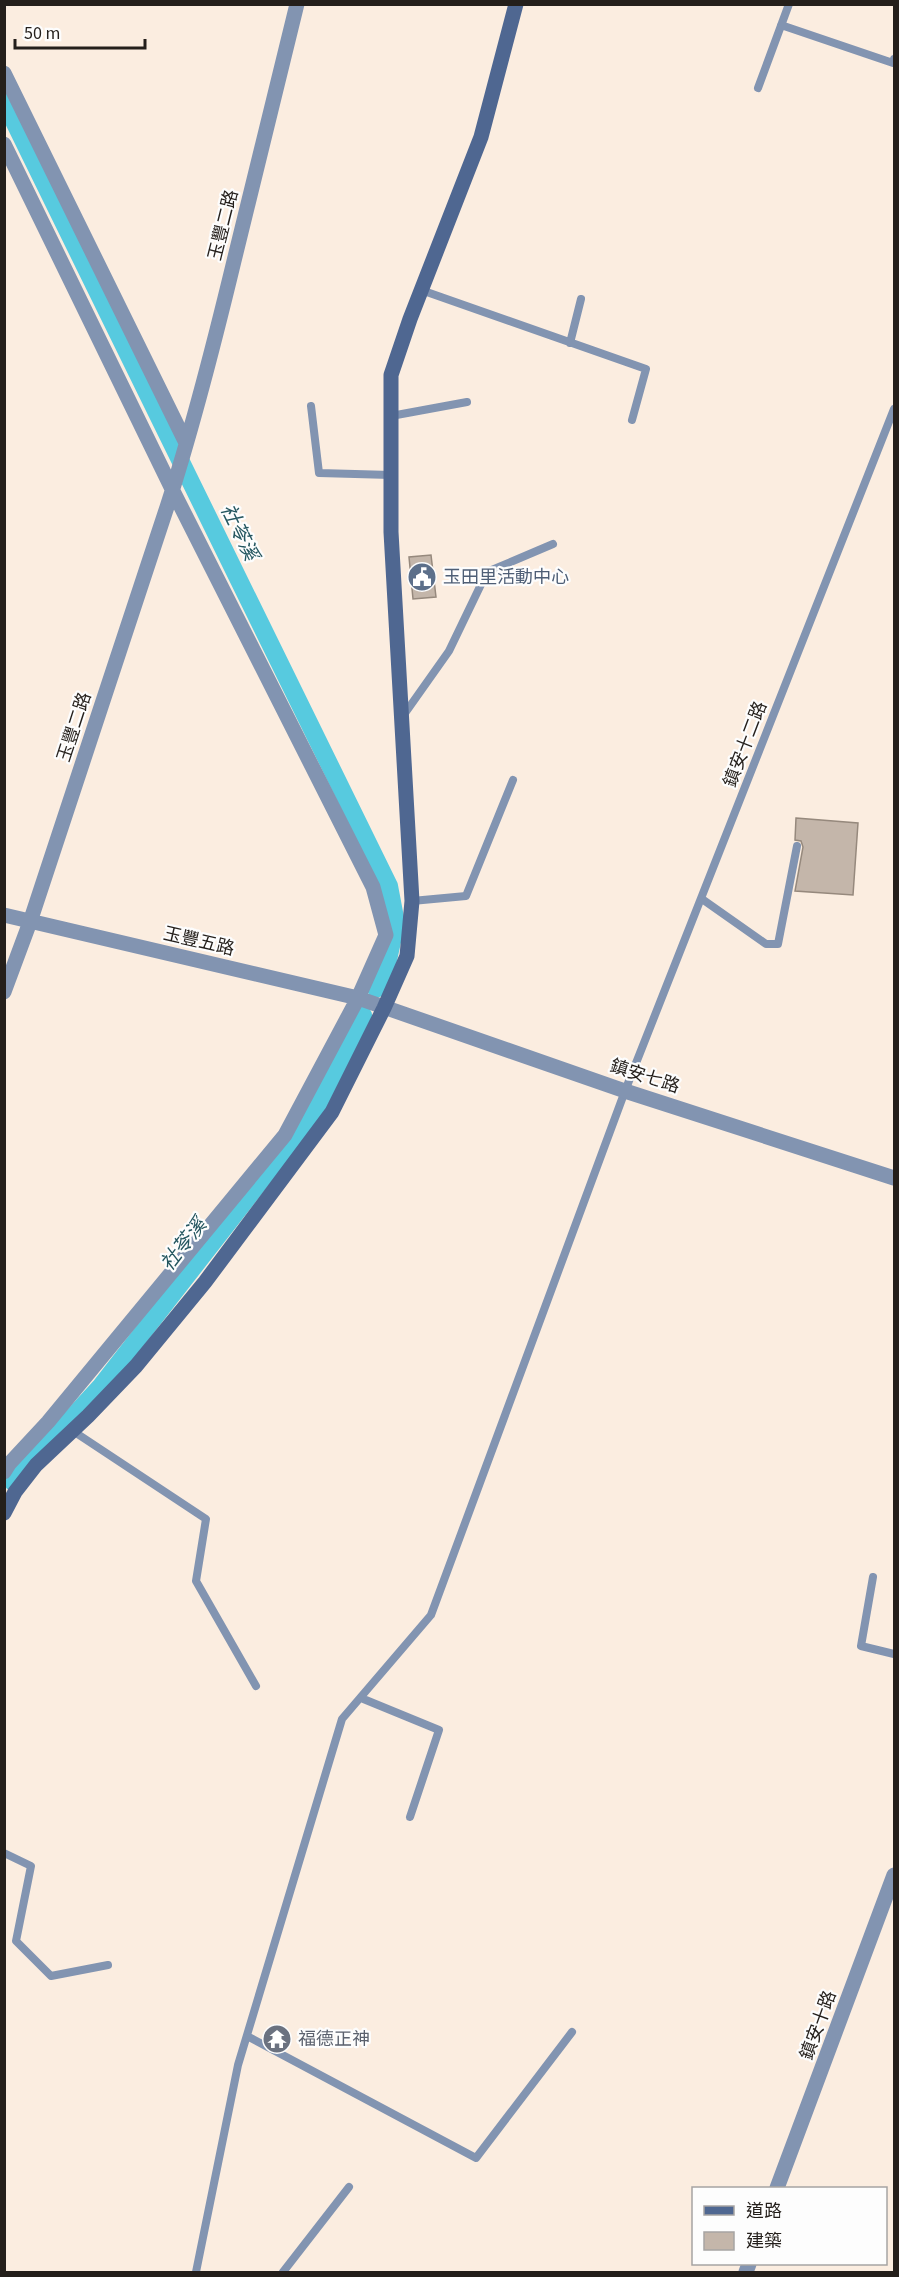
<svg xmlns="http://www.w3.org/2000/svg" width="899" height="2277" viewBox="0 0 899 2277" font-family="'Source Sans 3','Noto Sans TC',sans-serif">
	<rect width="100%" height="100%" fill="#fbede0"/>
	<g fill="none" stroke-linecap="round" stroke-linejoin="round">
		<path stroke="#57cadf" stroke-width="18" d="M4,101L389,886L396,923L386,969L376,989
			M13,1482L101,1386L315,1111L363,1015"/>
	</g>
	<path fill="#c4b6aa" stroke="#96897d" stroke-width="1.5" d="M431,555L436,597L413,599L409,557Z
		M796,818L858,823L853,895L795,891L803,847L801,841L795,840Z"/>
	<g fill="none" stroke-linecap="round" stroke-linejoin="round">
		<path stroke="#8294b1" stroke-width="8" d="M781,25L893,63L894,59
			M758,88L789,4
			M421,290L646,369L632,420
			M570,343L581,299
			M311,406L319,473L391,475
			M391,416L467,402
			M403,716L449,651L487,572L553,544
			M702,899L766,944H778L797,846
			M412,901L466,896L513,780
			M73,1431L206,1519L196,1581L256,1686
			M873,1577L861,1646L894,1654
			M361,1698L439,1730L410,1817
			M4,1853L31,1866L16,1941L51,1976L108,1965
			M247,2036L476,2158L572,2032
			M196,2272L238,2065L342,1719L431,1615L625,1091L894,409
			M283,2272L349,2187"/>
		<path stroke="#8294b1" stroke-width="15" d="M4,73L186,443
			M4,144L173,491L373,887L386,935L358,998L285,1135L48,1422L9,1464L4,1472
			M4,915L358,998L625,1091L894,1178
			M4,992L30,922L167,507C193,427 214,344 234,261C255,176 276,90 297,4
			M777,2188L894,1875
			M746,2272L749,2264"/>
		<path stroke="#4f6791" stroke-width="15" d="M4,1513L15,1492L36,1465L88,1416L136,1366L205,1282L332,1112L384,1008L407,956L412,901L391,532V375L410,319L481,137L516,4"/>
	</g>
	<defs>
		<g id="civic-disc" transform="scale(1.5)"><circle r="9.5" fill="#5c6f8a" stroke="#fdfdfd"/><path d="M-.6-6.5H3V-4.5H.6V-3L4-1V1h2V6H-6V1h2V-1L-.6-3ZM-1.2 2.5V6h2.4V2.5Z" fill="#fff"/></g>
		<g id="temple-disc" transform="scale(1.5)"><circle r="9.5" fill="#6b7280" stroke="#fdfdfd"/><path d="M0-6L5-2H3V0L6.5 2.5H4V6H1.5V3h-3V6H-4V2.5H-6.5L-3 0V-2H-5Z" fill="#fff"/></g>
	</defs>
	<g fill-rule="evenodd">
		<use href="#civic-disc" x="422" y="577"/>
		<use href="#temple-disc" x="277" y="2039"/>
	</g>
	<g text-anchor="middle" stroke-width="4.5" stroke-linejoin="round" paint-order="stroke">
		<g font-size="18" fill="#241f1b" stroke="#fdfdfd">
			<text transform="translate(223 225) rotate(-76)" y="6">玉豐二路</text>
			<text transform="translate(74 727) rotate(-72)" y="6">玉豐二路</text>
			<text transform="translate(745 744) rotate(-69)" y="6">鎮安十二路</text>
			<text transform="translate(199 941) rotate(13)" y="6">玉豐五路</text>
			<text transform="translate(645 1076) rotate(18)" y="6">鎮安七路</text>
			<text transform="translate(818 2025) rotate(-70)" y="6">鎮安十路</text>
		</g>
		<g font-size="18" fill="#4e5e75" stroke="#fdfdfd" text-anchor="start">
			<text x="443" y="583">玉田里活動中心</text>
		</g>
		<g font-size="18" fill="#5b616d" stroke="#fdfdfd" text-anchor="start">
			<text x="298" y="2045">福德正神</text>
		</g>
		<g font-size="20" font-style="italic" fill="#24565f" stroke="#fdfdfd">
			<text transform="translate(240 532) rotate(64)" y="7">社苓溪</text>
			<text transform="translate(183 1244) rotate(-52)" y="7">社苓溪</text>
		</g>
	</g>
	<rect width="899" height="2277" fill="none" stroke="#241f1b" stroke-width="12"/>
	<rect x="692" y="2187" width="195" height="78" fill="#fdfdfd" stroke="#a6a4a3" stroke-width="1.5"/>
	<rect x="704" y="2206" width="30" height="9" fill="#4f6791" stroke="#a6a4a3" stroke-width="1.5"/>
	<text x="746" y="2217" font-size="18" fill="#241f1b">道路</text>
	<rect x="704" y="2232" width="30" height="18" fill="#c4b6aa" stroke="#a6a4a3" stroke-width="1.5"/>
	<text x="746" y="2247" font-size="18" fill="#241f1b">建築</text>
	<path d="M15 39v9h130v-9" fill="none" stroke="#241f1b" stroke-width="3"/>
	<text x="24" y="39" font-size="18" fill="#241f1b" stroke="#fdfdfd" stroke-width="4.5" paint-order="stroke">50 m</text>
</svg>
